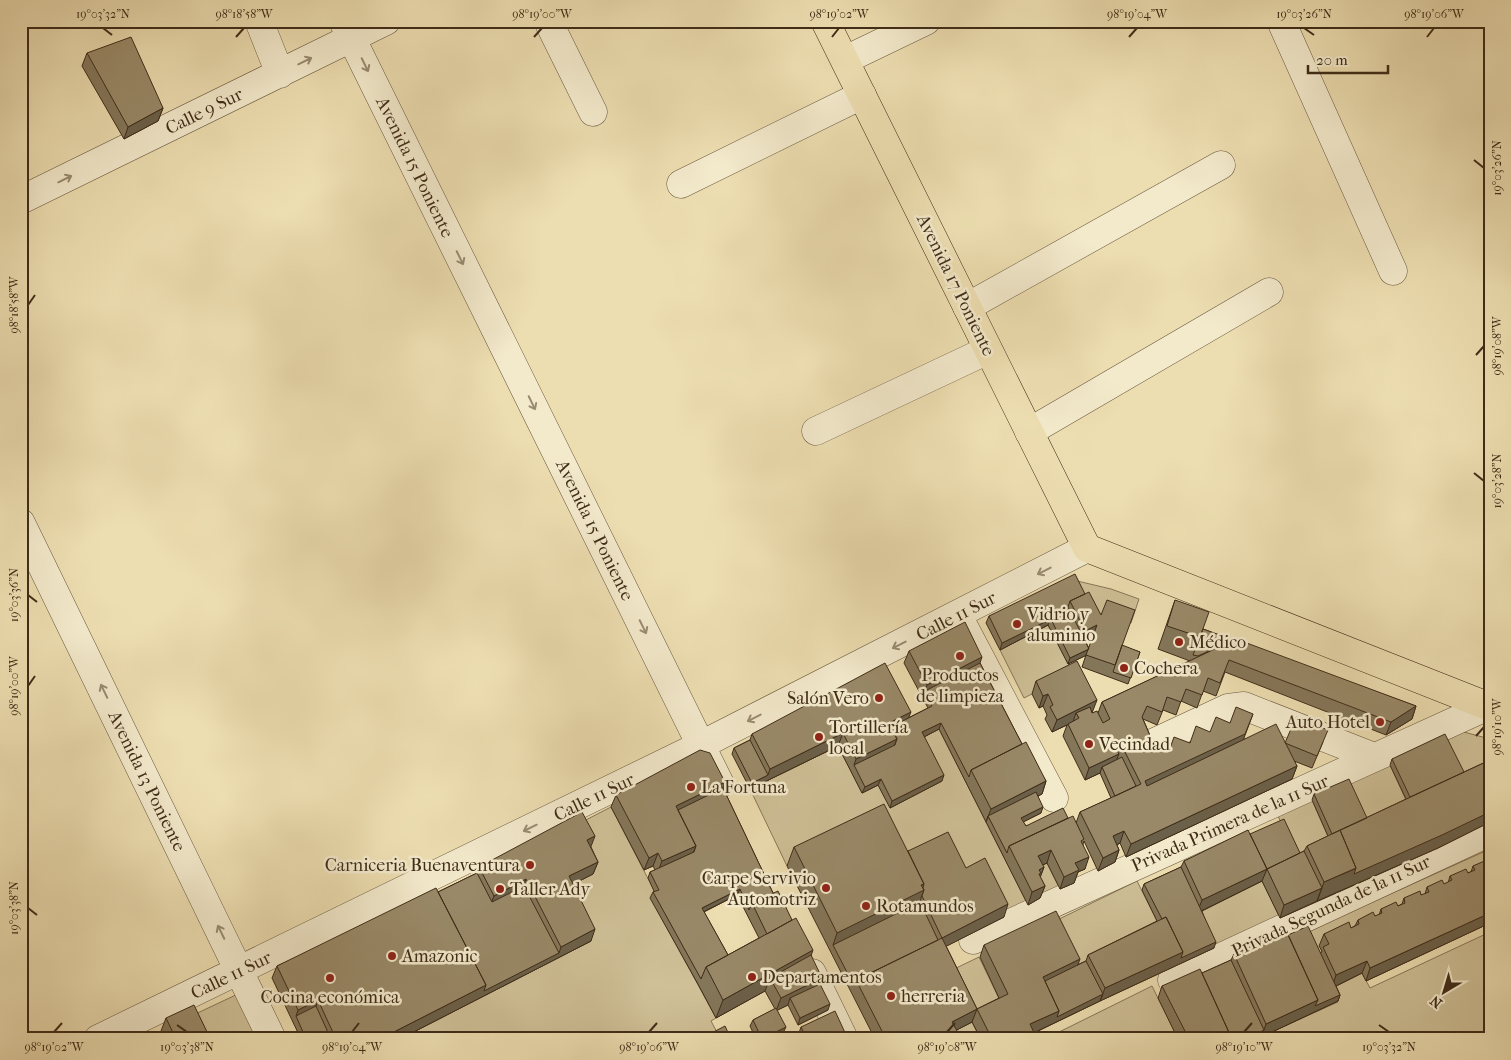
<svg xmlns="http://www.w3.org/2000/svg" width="1511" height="1060" viewBox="0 0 1511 1060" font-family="'IM FELL French Canon',serif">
	<rect width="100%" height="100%" fill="#eddeb1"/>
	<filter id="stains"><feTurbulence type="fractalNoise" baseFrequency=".004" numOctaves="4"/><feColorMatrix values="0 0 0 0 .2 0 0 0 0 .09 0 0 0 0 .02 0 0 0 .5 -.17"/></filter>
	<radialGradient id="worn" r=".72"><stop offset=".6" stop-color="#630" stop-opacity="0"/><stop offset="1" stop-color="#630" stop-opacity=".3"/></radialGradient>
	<path fill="#cfc097" stroke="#877658" d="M1073,580L1111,589L1139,599L1131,623L1097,628Z
		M1048,625L1073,673L1024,698L1000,650Z
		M939,729L1028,905L1004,917L899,865L787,866L750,789L838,746L862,793L878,785L890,807L920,739Z
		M1460,731L1490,739V772L1464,784L1443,740Z
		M1390,765L1410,809L1367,829L1346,785Z
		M1312,800L1333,848L1300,864L1278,816Z
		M611,807L657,896L656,908L716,1018L711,1021L720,1038L399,1039L591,941L564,889L578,824Z
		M1490,849V873L1320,946L1324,957L1318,959L1306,932Z
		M1047,863L1060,889L1040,898L1034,869Z
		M1137,881L1161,929L1075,971L1051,923Z
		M1262,881L1280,918L1214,948L1197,913Z
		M1490,932V1039H1256L1338,1002L1332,988L1362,973L1370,988Z
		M979,957L1003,1007L972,1022L980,1039H950L947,1035L972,1022L948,972Z
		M1152,986L1178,1039H1045Z
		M240,993L263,1039H200L189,1017Z"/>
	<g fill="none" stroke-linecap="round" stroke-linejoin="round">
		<g stroke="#6a583e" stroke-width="29">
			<path id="minor" d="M259,21L280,74
				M343,21L720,784
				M548,21L593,112
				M1281,21L1393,271
				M845,60L926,21
				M681,184L862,95
				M21,200L386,21
				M967,307L1221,165
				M816,431L988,350
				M1029,432L1269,292
				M21,523L272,1039
				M964,627L1054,798
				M1153,743L1228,708L1244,706L1374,757
				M973,940L1488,706
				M812,973L844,1039
				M1172,980L1490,832
				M98,1039L701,745L1087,548"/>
		</g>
		<g stroke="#3f2c18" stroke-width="29">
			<path id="major" d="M825,21L1087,548L1490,707"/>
		</g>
		<use href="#minor" stroke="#f3eacc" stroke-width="28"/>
		<use href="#major" stroke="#eddeb1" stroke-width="28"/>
	</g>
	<path fill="#847659" stroke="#3f2c18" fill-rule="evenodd" d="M87,53L163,108L158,121L124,139L82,66Z
		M1085,594L1122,646L1140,652L1128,684L1082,667L1086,655L1068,664L1048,625L1000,650L986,623L989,616ZM1093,638L1089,648L1085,641Z
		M1175,600L1203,629L1416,706L1412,719L1386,735L1225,672L1216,696L1203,691L1197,708L1181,701L1176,715L1163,710L1157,725L1143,719L1154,745L1169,751L1190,743L1210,732L1243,739L1285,743L1323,742L1312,768L1294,761L1297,766L1292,779L1126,857L1120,843L1117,845L1119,850L1115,862L1098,871L1084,841L1083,844L1085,869L1078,872L1074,883L1060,889L1047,863L1042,865L1044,867L1040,877L1045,886L1040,898L1028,905L939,729L924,737L942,781L890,808L878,785L862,793L838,746L750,789L732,754L734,748L750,740L752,734L908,718L928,708L904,663L909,651L980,663L1022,744L1046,781L1042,794L1038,796L1041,813L1023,822L1026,826L1068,818L1076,823L1080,812L1111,798L1100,773L1085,780L1063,736L1067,725L1052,732L1045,719L1047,715L1043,706L1039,708L1032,694L1036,681L1092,713H1098L1102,702L1190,661L1158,649Z
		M1392,759L1464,772L1490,760V822L1438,848L1280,918L1262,881L1202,911L1214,948L1100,1001L1034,1033L1037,1039H981L972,1022L956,1030L960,1039H875L787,866L794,847L908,851L966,868L1004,917L946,946L977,1009L999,998L980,957L984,945L1077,965L1086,961L1088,955L1157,921L1142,890L1144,884L1181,867L1184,861L1250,834L1300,853L1304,851L1307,846L1328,836L1312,800L1314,794L1366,818L1406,799L1390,765Z
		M723,788L773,893L792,920L811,955L828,1010L798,1025L788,1005L777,1010L783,1033L773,1039H756L750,1026L753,1020L775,1009L765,991L716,1018L699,986L650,898L653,892L654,891L648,878L650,872L655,870L653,866L644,870L611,807L616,795ZM737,895L759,938L728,955L704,912Z
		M591,847L598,862L593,874L573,884L591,941L400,1039H301L272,978L277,966L438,892L477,873L479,867Z
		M1490,860V923L1366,981L1362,973L1336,986L1340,995L1338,1001L1257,1039H1178L1158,998L1162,986L1202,973L1231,960L1234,954L1288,935L1321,953L1322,951L1319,946L1324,934L1351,928L1355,926L1358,920L1375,916L1379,915L1381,909L1398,906L1402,904L1404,898L1421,895L1425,894L1427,887L1444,884L1448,883L1450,876L1471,872L1473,866Z
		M166,1018L210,1039H165L161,1031Z
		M801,1027L848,1039H802L799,1033Z"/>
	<path fill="#6b6049" stroke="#3f2c18" d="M163,108L158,121L124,139L128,127Z
		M1051,619L1048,625L1000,650L1002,643Z
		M1097,625L1093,638L1081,644L1085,631Z
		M1089,649L1087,655L1068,664L1070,658Z
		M982,657L978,669L925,691L927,685Z
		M1048,694L1043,706L1039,708L1043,696Z
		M1097,700L1092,713L1079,718L1076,713L1073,722L1052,732L1057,720Z
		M1416,706L1412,719L1386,735L1391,722Z
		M911,712L906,724L889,733V723Z
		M1253,714L1241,746L1141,794L1145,781Z
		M941,723L939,729L920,739L922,732Z
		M843,733L838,746L750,789L752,783L768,775L770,769Z
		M897,739L892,751L854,765L856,759Z
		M1119,740L1114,752L1113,742Z
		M1119,754L1114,766L1102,767L1100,773L1085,780L1089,768Z
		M1297,766L1292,779L1126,857L1131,844Z
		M944,775L942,781L890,808L892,801Z
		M881,779L878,785L862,793L865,787Z
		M1046,781L1042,794L990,820L988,816L986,822L991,809Z
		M725,782L721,795L676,817V806Z
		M1043,807L1041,813L1019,824L1021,818Z
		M1490,812V822L1438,848L1317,901L1324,882Z
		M1124,831L1120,843L1108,849L1113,836Z
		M595,836L590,849L587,840Z
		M696,846L691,858L657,874L662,861Z
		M1051,850L1047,863L1034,869L1038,856Z
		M1119,850L1115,862L1098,871L1103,858Z
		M658,853L653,866L644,870L649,858Z
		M1089,857L1085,869L1078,872L1074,883L1060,889L1064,877L1075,863Z
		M598,862L593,874L564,889L569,876Z
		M1044,867L1037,886L1039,870Z
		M1267,869L1262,881L1197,913L1202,900Z
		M526,879L522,892L489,908L494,896Z
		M924,884V890L917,909L833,945L837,933Z
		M1045,886L1040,898L1028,905L1032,892Z
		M1322,888L1317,901L1280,918L1284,905Z
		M740,889L737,895L699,914L702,908Z
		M1008,904L1004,917L937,951L942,938Z
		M1490,913V923L1366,981L1370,968Z
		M595,929L591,941L556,959L400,1039H380L486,985L559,953L561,947Z
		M1216,942L1214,948L1100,1001L1105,988L1183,952Z
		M813,950L807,968L770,978L765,991L716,1018L723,1000Z
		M1080,959L1075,972L1043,987V977Z
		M1367,961L1362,973L1332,988L1336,975Z
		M822,978L818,990L790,998L788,1005L776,1011L781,998Z
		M1103,994L1100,1001L1025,1037L1030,1024L1059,1011Z
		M1340,995L1338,1001L1257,1039H1247L1264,1030L1266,1024L1318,1000Z
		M318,1000L314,1013L296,1016L298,1010Z
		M830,1004L828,1010L798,1025L800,1018Z
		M977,1009L972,1022L947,1035L952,1022Z
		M786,1027L783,1033L773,1039H762Z"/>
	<path fill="#998968" stroke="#3f2c18" d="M131,37L163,108L128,127L87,53Z
		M1075,574L1085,594L1070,601L1068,607L1089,649L1070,658L1051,619L1002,643L989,616Z
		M1089,592L1101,615L1107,600L1135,610L1115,665L1086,655L1097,625L1085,631L1070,601Z
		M1175,600L1209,612L1200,637L1167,626Z
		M965,622L982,657L927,685L909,651Z
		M1203,629L1233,640L1198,656L1193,655Z
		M1236,639L1416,706L1391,722L1229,660L1220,683L1208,678L1202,695L1186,689L1181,702L1167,697L1162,712L1147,706L1142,717L1154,745L1169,751L1174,737L1190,743L1196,726L1210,732L1216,717L1230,723L1236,707L1253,714L1245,734L1145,781L1147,786L1276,724L1297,766L1131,844L1124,831L1113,836L1119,850L1103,858L1080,812L1141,784L1119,740L1113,742L1119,754L1089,768L1068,724L1079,718L1076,713L1090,707L1092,713L1097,711L1103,723L1110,719L1102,702Z
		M1122,645L1140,652L1131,678L1113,672Z
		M1077,661L1097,700L1057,720L1050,707L1053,705L1048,694L1043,696L1036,681Z
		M885,663L911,712L889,723L897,739L856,759L843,733L770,769L752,734Z
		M980,663L1022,744L971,770L969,777L941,723L922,732L944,775L892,801L881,779L865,787L854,765L895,745L897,739L891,727L932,706L925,691Z
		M1296,717L1328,730L1317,756L1285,743Z
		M1445,734L1464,772L1410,797L1392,759Z
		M750,740L768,775L752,783L734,748Z
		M1026,742L1046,781L991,809L971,770Z
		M700,750L710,753L725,782L676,806L696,846L662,861L658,853L649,858L616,795Z
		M1122,757L1136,786L1115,796L1102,767Z
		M1490,760V812L1442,835L1354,874L1356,868L1340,830Z
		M1349,779L1367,818L1332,834L1314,794Z
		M723,788L773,893L752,903L749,910L740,889L702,908L728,955L706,967L701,979L653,892L659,890L650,872L694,852L696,846L678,810Z
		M1036,792L1043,807L1021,818L1026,826L1063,808L1068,818L1009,846L1007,853L988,816Z
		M884,804L924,884L921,885L924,890L837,933L794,847Z
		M582,812L595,836L587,840L598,862L569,876L595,929L561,947L526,879L494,896L479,867Z
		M1073,816L1084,839L1081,841L1089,857L1075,863L1079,870L1064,877L1051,850L1038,856L1044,867L1039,870L1041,873L1039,874L1045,886L1032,892L1009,846Z
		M1284,819L1300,853L1267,869L1250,834Z
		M1248,830L1267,869L1202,900L1184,861Z
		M1340,830L1356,868L1324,882L1307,846Z
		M948,832L966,868L985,858L1008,904L942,938L977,1009L952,1022L961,1038L886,1039L856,980L942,938L922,896L924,890L923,888L924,884L908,851Z
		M1304,851L1322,888L1284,905L1267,869Z
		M1489,859L1490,913L1370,968L1367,961L1336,975L1323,947L1329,944L1324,934L1349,922L1351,928L1359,924L1358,920L1373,912L1375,916L1382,913L1381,909L1396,902L1398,906L1405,903L1404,898L1420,891L1421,895L1429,892L1427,887L1442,880L1444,884L1452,880L1450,876L1466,869L1468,873L1475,870L1473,866Z
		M1181,867L1216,942L1181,958L1183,952L1166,917L1162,919L1144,884Z
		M477,873L492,902L524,886L559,953L484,991L486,985L438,892Z
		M436,888L486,985L380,1039H336L318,1000L298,1010L277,966Z
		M778,891L792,920L767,934L752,903Z
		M920,902L938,940L856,980L854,986L833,945Z
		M1056,911L1080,959L1043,977L1059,1011L1030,1024L1037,1039H992L977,1009L1008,994L984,945Z
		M1166,917L1183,952L1105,988L1088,955Z
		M796,918L813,950L723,1000L706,967Z
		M1308,926L1340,995L1315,1006L1318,1000L1288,935Z
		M1286,930L1318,1000L1266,1024L1234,954Z
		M811,955L822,978L781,998L770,978Z
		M1231,960L1264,1030L1247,1039H1239L1238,1037L1235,1039H1232L1202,973Z
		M1086,961L1103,994L1057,1017L1059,1011L1045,981Z
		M1200,969L1232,1039H1189L1162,986Z
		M820,984L830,1004L800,1018L790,998Z
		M194,1005L210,1038L208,1039H176L166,1018Z
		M316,1006L331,1039H306L296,1016Z
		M776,1008L786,1027L762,1039L753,1020Z
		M835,1011L848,1039H807L801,1027Z
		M725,1026L731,1039H700Z"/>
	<defs><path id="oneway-shaft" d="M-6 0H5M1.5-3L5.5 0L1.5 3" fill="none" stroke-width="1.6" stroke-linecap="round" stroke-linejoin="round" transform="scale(1.25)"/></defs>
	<g stroke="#998b72">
		<use href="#oneway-shaft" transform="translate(305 61) rotate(-26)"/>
		<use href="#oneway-shaft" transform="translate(365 65) rotate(64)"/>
		<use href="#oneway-shaft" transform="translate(65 179) rotate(-26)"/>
		<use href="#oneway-shaft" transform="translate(460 258) rotate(64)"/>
		<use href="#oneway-shaft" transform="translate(532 403) rotate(64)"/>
		<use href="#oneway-shaft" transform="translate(1044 571) rotate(153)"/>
		<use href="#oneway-shaft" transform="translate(643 627) rotate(64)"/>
		<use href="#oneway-shaft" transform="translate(899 645) rotate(153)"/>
		<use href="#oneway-shaft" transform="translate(104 691) rotate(-116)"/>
		<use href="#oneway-shaft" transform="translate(754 718) rotate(153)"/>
		<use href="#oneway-shaft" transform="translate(530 828) rotate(154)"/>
		<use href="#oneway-shaft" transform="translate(221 932) rotate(-116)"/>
	</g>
	<path fill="none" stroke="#3f2c18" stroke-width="2" d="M103,28L112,35M1304,28L1314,35M236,37L244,28M534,37L542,28M832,37L839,28M1129,37L1137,28M1427,37L1434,28M1474,160L1484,168M28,305L35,295M1476,355L1484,346M1474,473L1484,481M28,595L37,602M28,686L35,676M1476,736L1484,727M28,908L37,915M177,1025L187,1032M1379,1025L1389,1032M54,1032L62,1023M352,1032L359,1023M649,1032L657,1023M947,1032L955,1023M1244,1032L1252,1023"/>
	<g fill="#8f2418" stroke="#f3eacc" stroke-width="2">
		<circle cx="1017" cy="624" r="5"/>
		<circle cx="1179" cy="642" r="5"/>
		<circle cx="960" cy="656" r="5"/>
		<circle cx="1124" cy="668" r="5"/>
		<circle cx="879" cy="698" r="5"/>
		<circle cx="1380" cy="722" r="5"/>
		<circle cx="819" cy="737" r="5"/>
		<circle cx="1089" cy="744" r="5"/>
		<circle cx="691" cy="787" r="5"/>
		<circle cx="530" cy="865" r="5"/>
		<circle cx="826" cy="888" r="5"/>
		<circle cx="500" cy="889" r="5"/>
		<circle cx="866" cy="906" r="5"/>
		<circle cx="392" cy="956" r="5"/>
		<circle cx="752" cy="977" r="5"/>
		<circle cx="330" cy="978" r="5"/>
		<circle cx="891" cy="996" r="5"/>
	</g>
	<g text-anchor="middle" stroke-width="5" stroke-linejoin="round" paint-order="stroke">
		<g font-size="18" fill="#3f2c18" stroke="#f3eacc">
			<text transform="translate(204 111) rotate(-26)" y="6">Calle 9 Sur</text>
			<text transform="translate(415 167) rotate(64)" y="6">Avenida 15 Poniente</text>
			<text transform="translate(956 285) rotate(64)" y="6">Avenida 17 Poniente</text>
			<text transform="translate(595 530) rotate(64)" y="6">Avenida 15 Poniente</text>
			<text transform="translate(956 616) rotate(-27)" y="6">Calle 11 Sur</text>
			<text transform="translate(147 781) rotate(64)" y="6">Avenida 13 Poniente</text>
			<text transform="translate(594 797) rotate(-26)" y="6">Calle 11 Sur</text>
			<text transform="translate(1230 823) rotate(-24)" y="6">Privada Primera de la 11 Sur</text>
			<text transform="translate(1331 906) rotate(-25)" y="6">Privada Segunda de la 11 Sur</text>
			<text transform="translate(231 975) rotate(-26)" y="6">Calle 11 Sur</text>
		</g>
		<g font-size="18" fill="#3f2c18" stroke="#f3eacc" text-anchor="start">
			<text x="1027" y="620">Vidrio y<tspan x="1027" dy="21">aluminio</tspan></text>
			<text x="1189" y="648">Médico</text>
			<text x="1134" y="674">Cochera</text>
			<text x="960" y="681" text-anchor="middle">Productos<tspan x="960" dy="21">de limpieza</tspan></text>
			<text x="869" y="704" text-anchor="end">Salón Vero</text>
			<text x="1370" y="728" text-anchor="end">Auto Hotel</text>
			<text x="829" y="733">Tortillería<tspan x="829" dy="21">local</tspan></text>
			<text x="1099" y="750">Vecindad</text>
			<text x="701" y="793">La Fortuna</text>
			<text x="520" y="871" text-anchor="end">Carniceria Buenaventura</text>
			<text x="816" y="884" text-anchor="end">Carpe Servivio<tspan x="816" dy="21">Automotriz</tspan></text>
			<text x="510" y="895">Taller Ady</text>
			<text x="876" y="912">Rotamundos</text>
			<text x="402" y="962">Amazonic</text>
			<text x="762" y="983">Departamentos</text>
			<text x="901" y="1002">herreria</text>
			<text x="330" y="1003" text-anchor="middle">Cocina económica</text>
		</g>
	</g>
	<rect width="1511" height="1060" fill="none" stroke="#eddeb1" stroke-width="55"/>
	<g transform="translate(1444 992) rotate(218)" stroke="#f3eacc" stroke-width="4" paint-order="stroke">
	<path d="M0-4L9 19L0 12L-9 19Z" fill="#3f2c18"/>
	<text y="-8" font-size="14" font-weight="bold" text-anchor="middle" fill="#3f2c18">N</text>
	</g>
	<path d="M1308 65v8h80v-8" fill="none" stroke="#3f2c18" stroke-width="2.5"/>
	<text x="1316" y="65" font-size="15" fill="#3f2c18" stroke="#f3eacc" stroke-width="4" paint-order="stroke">20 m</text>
	<rect x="28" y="28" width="1456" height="1004" fill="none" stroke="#3f2c18" stroke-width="2"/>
	<g font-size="12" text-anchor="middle" fill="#3f2c18">
		<text x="103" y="18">19°03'32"N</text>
		<text x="244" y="18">98°18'58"W</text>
		<text x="542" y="18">98°19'00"W</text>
		<text x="839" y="18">98°19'02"W</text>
		<text x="1137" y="18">98°19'04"W</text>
		<text x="1304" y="18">19°03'26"N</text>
		<text x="1434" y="18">98°19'06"W</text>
		<text transform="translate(1497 168) rotate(-90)" y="4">19°03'26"N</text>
		<text transform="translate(14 305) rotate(-90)" y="4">98°18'58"W</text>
		<text transform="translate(1497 346) rotate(-90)" y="4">98°19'08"W</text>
		<text transform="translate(1497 481) rotate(-90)" y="4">19°03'28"N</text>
		<text transform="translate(14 595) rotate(-90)" y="4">19°03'36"N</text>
		<text transform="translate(14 686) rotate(-90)" y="4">98°19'00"W</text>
		<text transform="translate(1497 727) rotate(-90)" y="4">98°19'10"W</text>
		<text transform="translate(14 908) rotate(-90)" y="4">19°03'38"N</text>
		<text x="54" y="1051">98°19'02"W</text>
		<text x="187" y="1051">19°03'38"N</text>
		<text x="352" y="1051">98°19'04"W</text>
		<text x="649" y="1051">98°19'06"W</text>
		<text x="947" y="1051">98°19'08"W</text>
		<text x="1244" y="1051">98°19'10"W</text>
		<text x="1389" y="1051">19°03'32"N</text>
	</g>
	<rect width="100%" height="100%" filter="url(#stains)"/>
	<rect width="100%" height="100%" fill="url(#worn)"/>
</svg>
